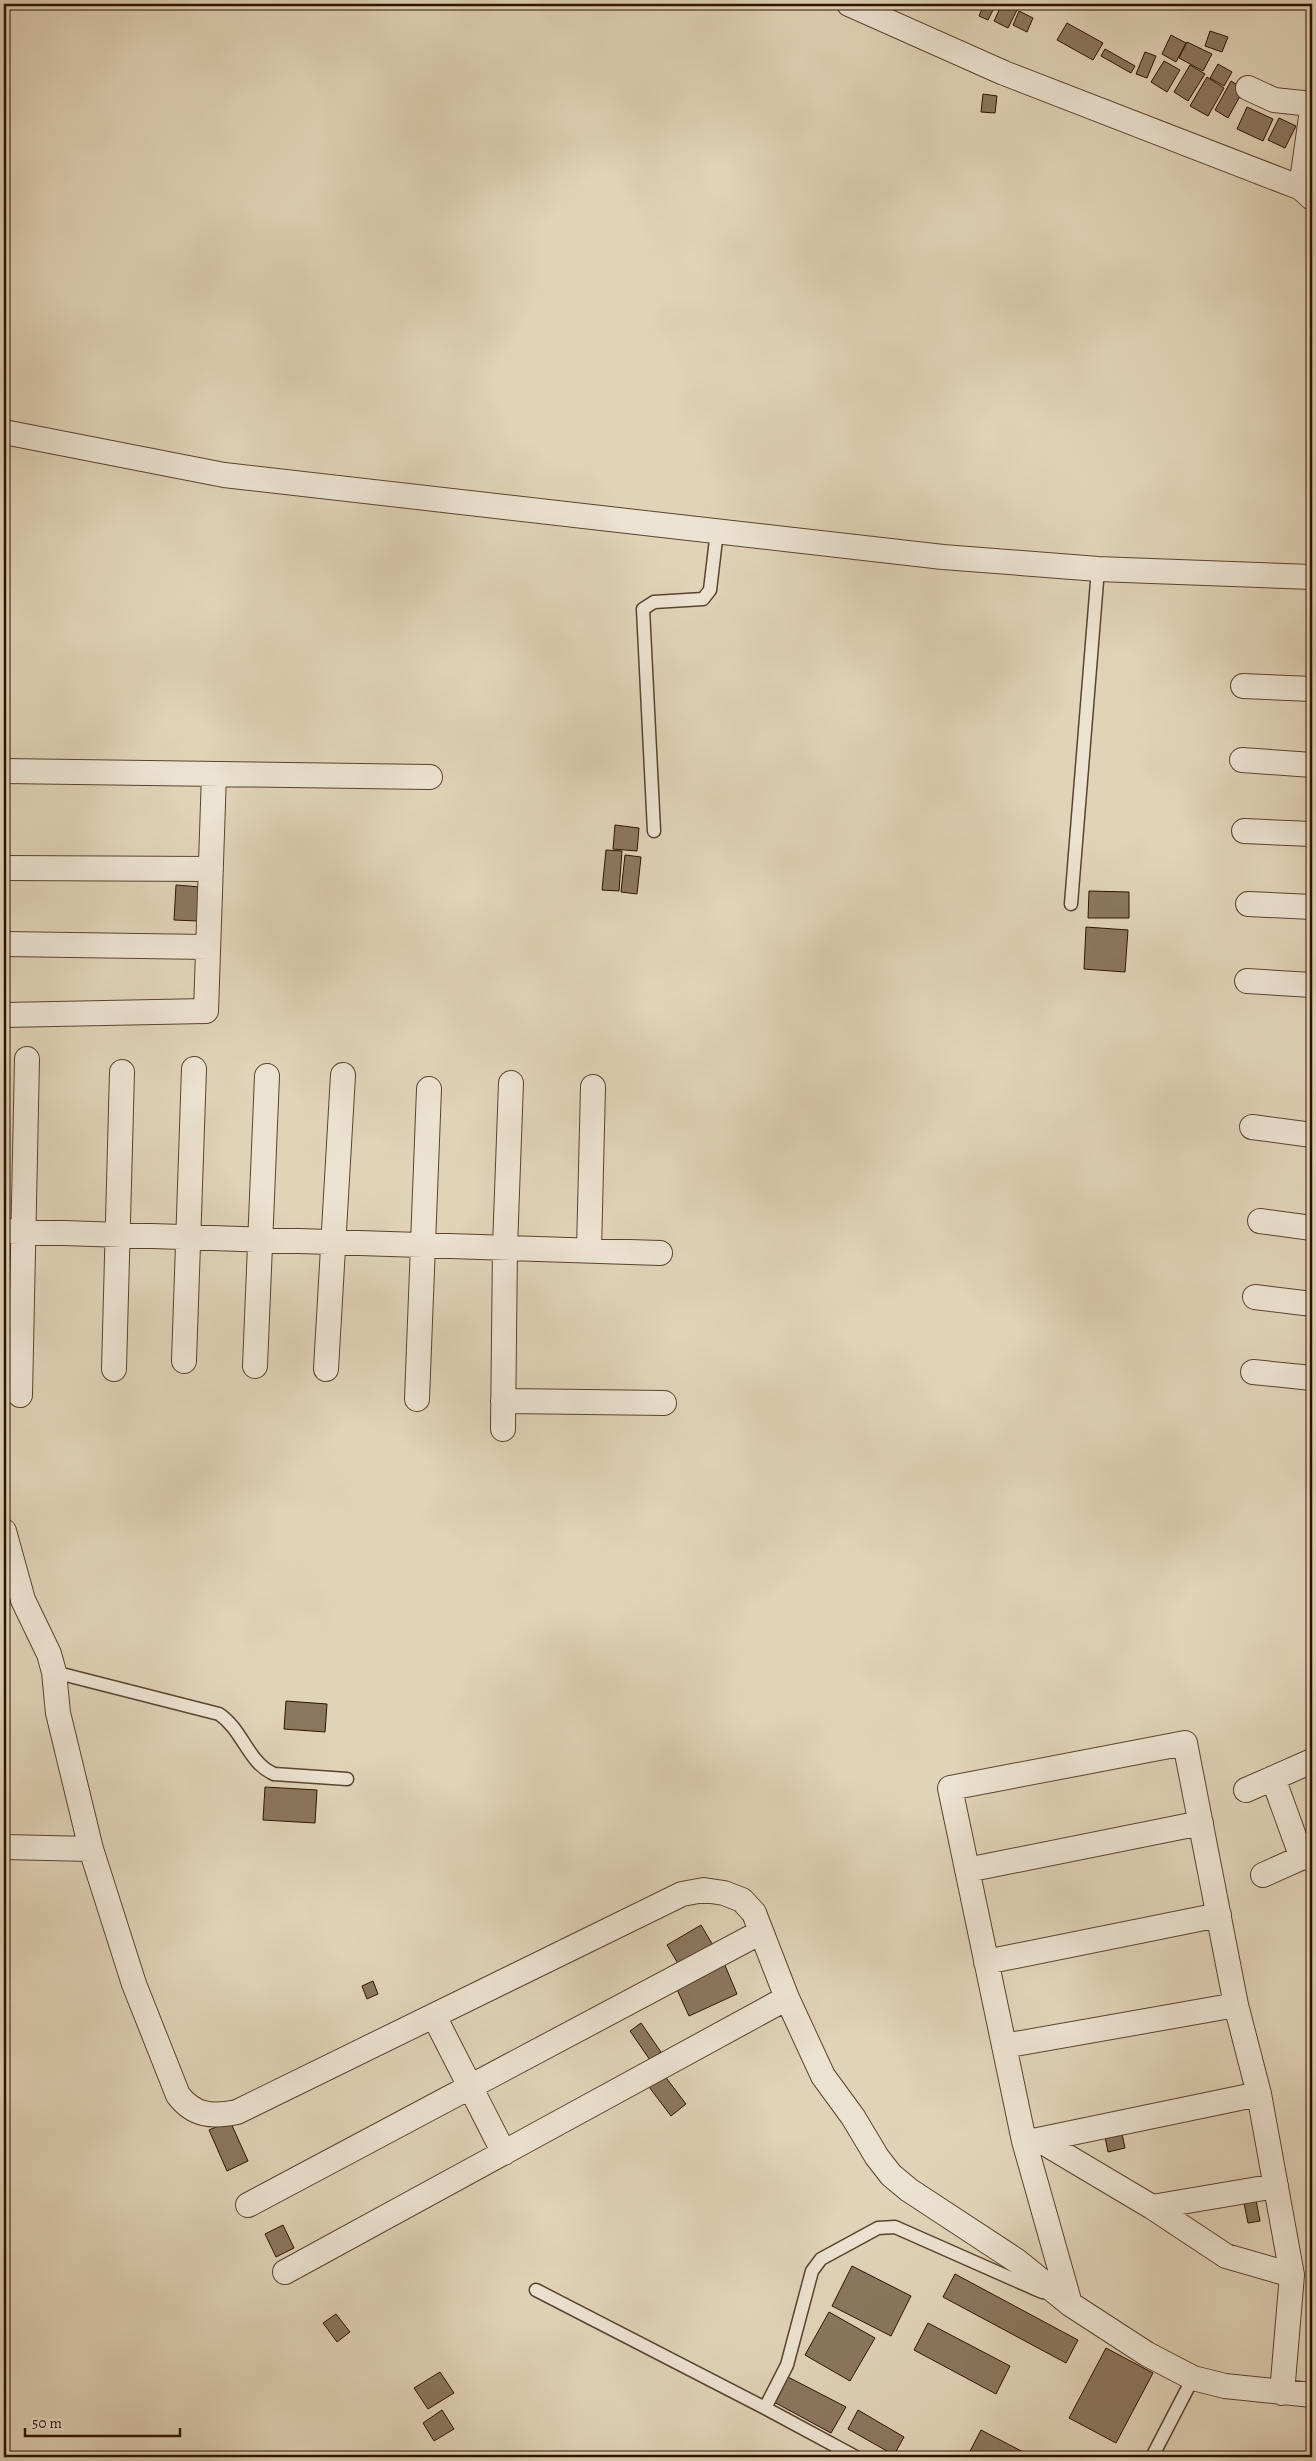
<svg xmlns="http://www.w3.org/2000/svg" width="1316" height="2461" viewBox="0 0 1316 2461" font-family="Alegreya,serif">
	<rect width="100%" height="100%" fill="#e1d3b8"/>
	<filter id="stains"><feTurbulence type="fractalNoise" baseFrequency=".004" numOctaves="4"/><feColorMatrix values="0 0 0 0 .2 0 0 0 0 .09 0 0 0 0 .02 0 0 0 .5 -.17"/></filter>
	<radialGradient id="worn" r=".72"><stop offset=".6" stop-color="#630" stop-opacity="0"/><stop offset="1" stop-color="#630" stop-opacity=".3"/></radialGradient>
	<path fill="#8b7760" stroke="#2d1300" d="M984,4H996L988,20L979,16Z
		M1002,4H1020L1008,28L994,21Z
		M1019,11L1033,18L1027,32L1013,25Z
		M1067,23L1103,43L1093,60L1057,40Z
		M1210,31L1228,37L1222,52L1205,46Z
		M1171,35L1186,43L1176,62L1162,54Z
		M1187,42L1212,54L1203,71L1179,58Z
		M1105,49L1135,66L1131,73L1101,56Z
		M1145,52L1156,56L1147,78L1136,74Z
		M1164,61L1180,70L1167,92L1151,82Z
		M1218,64L1232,72L1224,86L1210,78Z
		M1190,65L1205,74L1188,101L1174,92Z
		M1207,77L1224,88L1208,116L1190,106Z
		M1231,81L1244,89L1228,118L1215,110Z
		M983,94L997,96L995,113L981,112Z
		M1247,107L1273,119L1263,141L1237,129Z
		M1279,118L1296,126L1285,148L1268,140Z
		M615,825L639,828L637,851L613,849Z
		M606,850L622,851L619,891L602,890Z
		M625,855L641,857L637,894L621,892Z
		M176,885L200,887L198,921L174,920Z
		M1089,891L1129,892V918H1088Z
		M1086,927L1128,930L1125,972L1084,969Z
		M286,1701L327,1704L325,1732L284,1729Z
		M265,1787L317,1790L315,1823L263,1820Z
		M701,1925L714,1947L680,1967L667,1945Z
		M724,1963L737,1994L689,2016L675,1985Z
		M373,1981L378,1994L367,1999L362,1986Z
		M641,2023L661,2052L650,2060L630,2031Z
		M664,2075L686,2104L671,2116L649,2087Z
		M230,2121L248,2161L227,2171L209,2130Z
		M1121,2129L1125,2148L1108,2152L1104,2132Z
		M1255,2195L1260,2221L1248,2223L1243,2198Z
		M283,2225L294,2248L276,2257L265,2234Z
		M852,2266L911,2296L891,2336L832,2306Z
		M955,2274L1078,2340L1066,2363L943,2297Z
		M829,2312L875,2338L850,2381L805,2355Z
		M336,2314L350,2332L337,2342L323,2323Z
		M928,2323L1010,2366L996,2394L914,2350Z
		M1106,2348L1153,2373L1116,2443L1069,2418Z
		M440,2372L454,2393L428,2409L414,2388Z
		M788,2377L846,2407L831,2433L774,2402Z
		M442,2410L454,2429L434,2441L423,2423Z
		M858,2410L904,2437L894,2455L848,2429Z
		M981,2430L1027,2454L1025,2457H967Z"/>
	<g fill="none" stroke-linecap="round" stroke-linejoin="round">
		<g stroke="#5a432e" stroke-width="15">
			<path id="lane" d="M654,831L643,609L654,602L703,599L710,590L717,531
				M1071,904L1098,569
				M54,1672L219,1714C243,1730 248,1763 274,1774L347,1779
				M536,2290L765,2408L856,2457
				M765,2408L787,2365L812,2271L821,2259L878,2228L895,2227L1042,2292
				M1152,2457L1193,2378"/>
		</g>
		<g stroke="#5a432e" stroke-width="26">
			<path id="street" d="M849,4L1004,73L1301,188L1312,198
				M1248,88L1274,100L1312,104
				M1301,188L1312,110
				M4,432L224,475L943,557L1098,569L1312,577
				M1243,686L1312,689
				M1242,760L1312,765
				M4,771L430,777
				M1244,831L1312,834
				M4,868L211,869
				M1248,904L1312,907
				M4,944L208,947
				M1247,981L1312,985
				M4,1015L206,1011L214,774
				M1252,1127L1312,1135
				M1260,1221L1312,1228
				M4,1231L660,1253
				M589,1250L593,1087
				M1255,1297L1312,1304
				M184,1361L194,1069
				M255,1366L267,1076
				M114,1369L122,1072
				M326,1369L343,1075
				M1253,1372L1312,1378
				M20,1395L27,1059
				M417,1399L429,1089
				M503,1401L664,1403
				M503,1429L505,1247L511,1083
				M4,1531L23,1600L49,1654L54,1672L58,1713L91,1849L134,1984L178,2095C194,2116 212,2117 237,2112L682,1894L704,1890L724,1893L742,1900L754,1913L787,1998L823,2076L853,2117L877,2157L891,2175L909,2190L1017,2261L1070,2304L1147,2354L1193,2378L1225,2386L1312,2395
				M1273,1778L1302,1858
				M1246,1790L1312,1761
				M4,1847L91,1849
				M967,1870L1201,1823
				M1263,1875L1312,1853
				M986,1962L1219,1915
				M434,2016L504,2153
				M1004,2046L1236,2005
				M1033,2141L1259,2094
				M1041,2141L1152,2207L1226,2256L1292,2275
				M248,2205L761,1932
				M1152,2207L1276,2186
				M285,2272L787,1998
				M1070,2304L1024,2141L950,1788L1185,1743L1236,2005L1259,2094L1292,2275L1282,2393"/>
		</g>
		<use href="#lane" stroke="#ece2d1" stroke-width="12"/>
		<use href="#street" stroke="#ece2d1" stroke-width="24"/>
	</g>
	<rect width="1316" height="2461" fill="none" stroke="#e1d3b8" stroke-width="20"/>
	<rect x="5" y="5" width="1306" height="2451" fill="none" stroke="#2d1300" stroke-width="2.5"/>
	<rect x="10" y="10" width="1296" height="2441" fill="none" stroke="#2d1300"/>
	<path d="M25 2428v8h155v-8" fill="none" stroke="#2d1300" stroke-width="2.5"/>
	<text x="32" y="2428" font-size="15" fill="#2d1300" stroke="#ece2d1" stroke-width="4" paint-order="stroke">50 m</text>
	<rect width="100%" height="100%" filter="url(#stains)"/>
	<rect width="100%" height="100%" fill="url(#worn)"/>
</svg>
